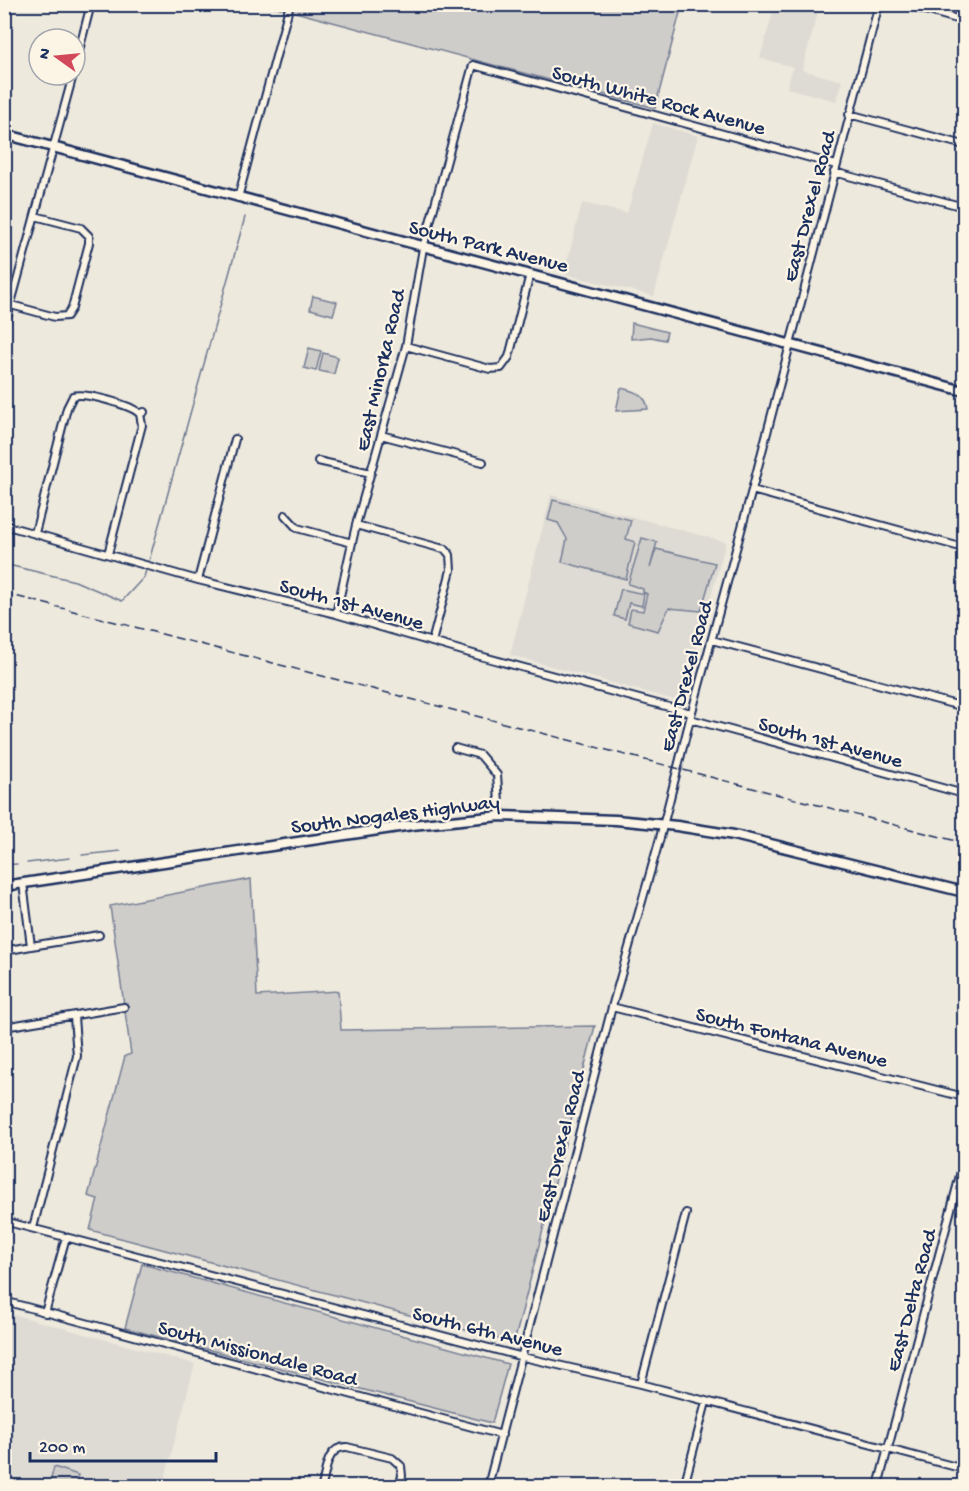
<svg xmlns="http://www.w3.org/2000/svg" width="969" height="1491" viewBox="0 0 969 1491" font-family="'Gochi Hand',sans-serif">
	<rect width="100%" height="100%" fill="#eee9dd"/>
	<filter id="ink" filterUnits="userSpaceOnUse"><feTurbulence type="fractalNoise" baseFrequency=".0167" numOctaves="2"/><feDisplacementMap in="SourceGraphic" scale="12" xChannelSelector="R" yChannelSelector="G"/><feConvolveMatrix kernelMatrix="1 2 1 2 8 2 1 2 1" color-interpolation-filters="sRGB"/></filter>
	<g filter="url(#ink)">
		<path fill="#dedbd4" d="M775,5H820L802,70L842,81L836,101L787,88L793,67L760,58Z
			M653,123L698,136L654,296L564,274L582,203L627,213Z
			M551,495L726,542L682,702L510,655Z
			M4,1312L195,1364L164,1482L180,1486H5Z"/>
		<path fill="#cfcdca" stroke="#757e94" stroke-width="1.5" d="M269,5H682L655,108Z
			M313,296L337,302L333,315L310,309Z
			M632,323L667,332L665,340L651,337L631,339Z
			M309,348L321,351L316,371L304,368Z
			M323,353L338,357L334,374L319,371Z
			M621,388C634,391 646,394 648,409L616,411Z
			M553,500L631,520L626,539L635,542L626,579L562,562L567,539L558,523L548,520Z
			M642,538L657,542L650,568L656,549L715,563L701,611L669,608L658,631L628,623L631,609L643,611L647,594L643,592V589L628,584Z
			M621,589L644,594L642,606L629,603L625,619L614,616Z
			M251,879L257,996L338,991L341,1030L595,1026L514,1343L90,1230L98,1199L88,1196L125,1056L131,1054L110,906Z
			M142,1264L508,1364L492,1423L125,1328Z
			M54,1467L78,1475L75,1486L64,1483L63,1486H49Z"/>
		<g fill="none" stroke-linecap="round" stroke-linejoin="round">
			<path stroke="#6c778f" stroke-width="1.5" d="M149,561L245,217
				M4,564L75,581L122,601L144,577L146,570
				M82,855L121,851
				M27,863L70,858
				M4,865L17,864"/>
			<g stroke="#1b2f5e" stroke-width="10">
				<path id="minor" d="M904,4L964,21
					M75,66L91,4
					M849,114L964,145
					M834,172L964,207
					M238,198L290,4
					M11,305L55,317L67,316L72,308L89,243V236L81,228L35,216
					M4,329L73,75
					M406,346L490,369L501,368L509,357L530,274
					M73,396C84,392 132,405 140,414
					M381,435L483,462
					M318,461L371,473
					M752,490L964,548
					M285,515L297,528L352,543
					M4,525L198,580L336,614L480,656L691,713
					M356,525L440,548L445,549L450,555L451,570L432,642
					M35,533L67,408L73,396
					M108,554L142,425L140,414L144,412
					M198,580L235,439
					M336,614L356,525L406,346L423,248L473,65L836,165
					M712,640L964,707
					M690,719L964,794
					M455,748L480,755L497,775L500,816
					M23,883L31,946L99,935
					M4,951L31,946
					M612,1007L964,1097
					M4,1027L124,1007
					M4,1221L523,1357L641,1384L964,1469
					M33,1228L77,1056L74,1017
					M4,1301L502,1435
					M45,1313L66,1237
					M641,1384L686,1213
					M322,1486C326,1471 327,1446 347,1447L392,1458L401,1466
					M399,1486L402,1476L401,1466
					M488,1486L612,1007L660,838L690,719L752,490L879,4
					M684,1486L706,1402
					M878,1486L964,1160"/>
			</g>
			<g stroke="#1b2f5e" stroke-width="13">
				<path id="major" d="M4,134C324,221 645,304 964,391
					M4,886L412,825L500,816L616,820L677,826L734,835L964,892"/>
			</g>
			<use href="#minor" stroke="#fcf5e5" stroke-width="6"/>
			<use href="#major" stroke="#fcf5e5" stroke-width="8"/>
			<path stroke="#1b2f5e" stroke-width="1.5" stroke-dasharray="9 4.5" stroke-linecap="butt" d="M4,593L964,843"/>
		</g>
	</g>
	<g text-anchor="middle" stroke-width="4.5" stroke-linejoin="round" paint-order="stroke">
		<g font-size="21" fill="#1b2f5e" stroke="#fcf5e5">
			<text transform="translate(659 99) rotate(15)" y="7">South White Rock Avenue</text>
			<text transform="translate(808 206) rotate(-75)" y="7">East Drexel Road</text>
			<text transform="translate(489 245) rotate(14)" y="7">South Park Avenue</text>
			<text transform="translate(379 370) rotate(-77)" y="7">East Minorka Road</text>
			<text transform="translate(352 603) rotate(15)" y="7">South 1st Avenue</text>
			<text transform="translate(685 676) rotate(-75)" y="7">East Drexel Road</text>
			<text transform="translate(831 741) rotate(15)" y="7">South 1st Avenue</text>
			<text transform="translate(395 813) rotate(-7)" y="7">South Nogales Highway</text>
			<text transform="translate(792 1036) rotate(14)" y="7">South Fontana Avenue</text>
			<text transform="translate(559 1146) rotate(-76)" y="7">East Drexel Road</text>
			<text transform="translate(910 1300) rotate(-75)" y="7">East Delta Road</text>
			<text transform="translate(488 1330) rotate(14)" y="7">South 6th Avenue</text>
			<text transform="translate(258 1352) rotate(15)" y="7">South Missiondale Road</text>
		</g>
	</g>
	<rect width="969" height="1491" fill="none" stroke="#fcf5e5" stroke-width="24"/>
	<rect x="12" y="12" width="945" height="1467" fill="none" stroke="#1b2f5e" stroke-width="2" filter="url(#ink)"/>
	<g transform="translate(57 57) rotate(285)"><circle r="28" fill="#fcf5e5" stroke="#a2a6af" stroke-width="1.5"/>
	<path d="M0-4.5L10 22L0 15L-10 22Z" fill="#d1495b"/>
	<text y="-9" font-size="16" font-weight="bold" text-anchor="middle" fill="#1b2f5e">N</text>
	</g>
	<path d="M30 1452v9h186v-9" fill="none" stroke="#1b2f5e" stroke-width="3"/>
	<text x="39" y="1452" font-size="18" fill="#1b2f5e" stroke="#fcf5e5" stroke-width="4.5" paint-order="stroke">200 m</text>
</svg>
